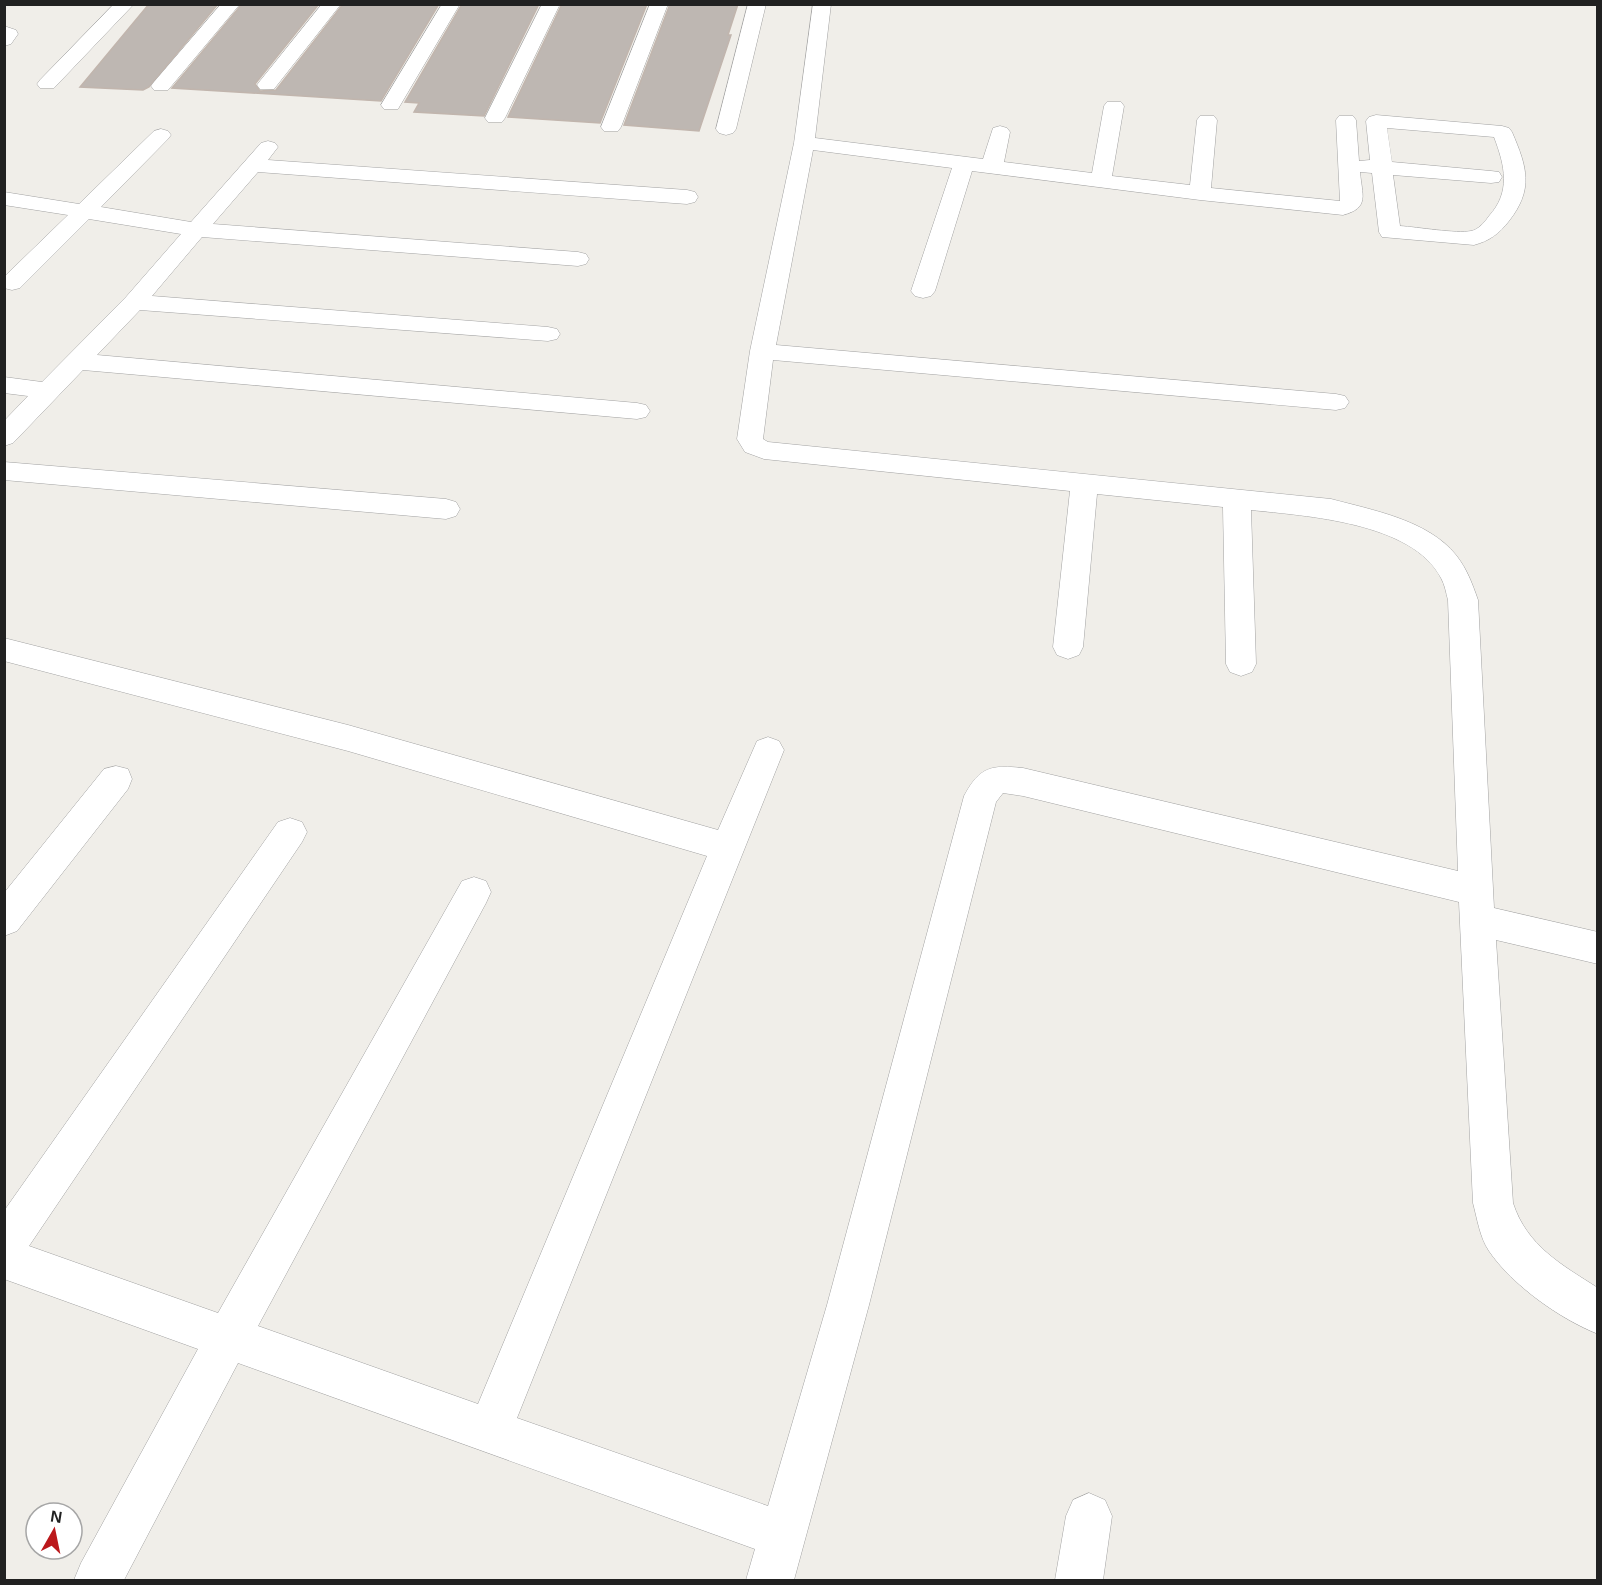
<svg xmlns="http://www.w3.org/2000/svg" width="1602" height="1585" viewBox="0 0 1602 1585" font-family="Helvetica,sans-serif">
	<rect width="100%" height="100%" fill="#f0eee9"/>
	<path fill="#beb7b2" stroke="#c1b5ad" stroke-width="1.5" d="M149,4H218L149,87L143,90L80,87Z
		M242,4H319L255,84L260,91L276,90L343,4H439L381,101L172,88Z
		M462,4H539L484,116L414,112L419,103L405,102Z
		M562,4H647L600,123L508,117Z
		M670,4H738L728,35H731L699,131L624,125Z"/>
	<g fill="none" stroke-linecap="round" stroke-linejoin="round">
		<g stroke="#a2a2a2" stroke-width="1">
			<path id="minor" d="M114,4H134L54,88H40L37,84L40,80Z
				M221,4H240L168,90H154L151,86L154,82Z
				M322,4H341L274,89H260L257,85L260,81Z
				M442,4H460L398,109H384L381,105Z
				M542,4H560L505,118L502,122H488L485,118Z
				M650,4H668L621,127L618,131H604L601,127Z
				M748,4H766L736,129L733,133L726,135L719,133L716,129Z
				M813,4H831L815,138L983,159L993,128L1000,126L1007,128L1010,132L1004,162L1092,173L1104,106L1107,102H1121L1124,106L1112,176L1190,185L1197,120L1200,116H1214L1217,120L1211,188L1340,201L1336,120L1339,116H1353L1356,120L1359,161L1370,160L1366,121L1369,117L1376,115L1502,126L1509,128L1512,132C1527,167 1534,189 1509,221C1499,234 1489,241 1474,245L1382,237L1379,232L1372,173L1360,172C1362,195 1370,208 1343,215L1200,200L972,171L935,291L931,296L923,298L915,296L911,291L952,168L813,150L776,345L1336,394L1345,396L1349,402L1345,408L1336,410L773,360L763,439L768,442L1331,499C1372,510 1428,520 1456,555C1467,569 1472,583 1478,600L1494,908L1598,932V964L1496,940L1513,1203C1527,1246 1562,1265 1598,1288V1334C1560,1319 1512,1285 1489,1251C1480,1238 1477,1218 1473,1203L1459,902L1023,796L1003,793L996,802L869,1305L794,1580H746L755,1549L238,1363L124,1580H74L81,1563L198,1349L4,1279V1211L278,822L290,818L302,822L307,832L302,842L29,1246L218,1313L462,881L474,877L486,881L491,892L486,903L258,1326L478,1404L707,856L348,751L4,661V638L348,725L718,830L757,741L768,737L779,741L784,750L517,1418L768,1506L827,1305L964,796C980,766 992,765 1023,768L1458,871L1448,600C1446,593 1445,585 1441,578C1412,522 1306,516 1251,510L1256,664L1252,672L1241,676L1230,672L1226,664L1223,507L1097,494L1083,647L1079,655L1068,659L1057,655L1053,647L1070,491L764,459L745,452L737,439L750,351L794,143ZM1387,128L1494,137C1505,166 1511,192 1489,216C1485,222 1478,230 1471,231C1457,234 1417,227 1400,226L1393,175L1491,183L1499,182L1502,177L1499,172L1491,171L1392,162Z
				M4,26L16,30L18,34L11,44L4,46Z
				M161,129L168,131L171,135L168,139L101,207L191,222L261,143L268,141L275,143L278,147L268,160L687,190L695,192L698,197L695,202L687,204L258,172L213,224L578,252L586,254L589,259L586,264L578,266L202,237L152,296L548,327L557,329L560,334L557,339L548,341L140,310L97,355L637,403L646,405L650,411L646,417L637,419L83,370L13,443L4,446V421L28,396L4,393V377L42,382L126,297L181,234L89,219L20,288L12,290L4,288V277L68,215L4,205V192L79,204L154,131Z
				M4,462L446,499L456,502L460,509L456,516L446,519L4,480Z
				M116,766L128,769L132,779L128,789L17,931L4,936V893L104,769Z
				M1089,1493L1105,1500L1112,1516L1103,1580H1055L1066,1516L1073,1500Z"/>
		</g>
		<use href="#minor" fill="#fff" fill-rule="evenodd"/>
	</g>
	<rect width="1602" height="1585" fill="none" stroke="#212121" stroke-width="12"/>
	<g transform="translate(54 1531) rotate(9)"><circle r="28" fill="#ffffff" stroke="#a6a6a6" stroke-width="1.5"/>
	<path d="M0-4.5L10 22L0 15L-10 22Z" fill="#bb181b"/>
	<text y="-9" font-size="16" font-weight="bold" text-anchor="middle" fill="#212121">N</text>
	</g>
</svg>
